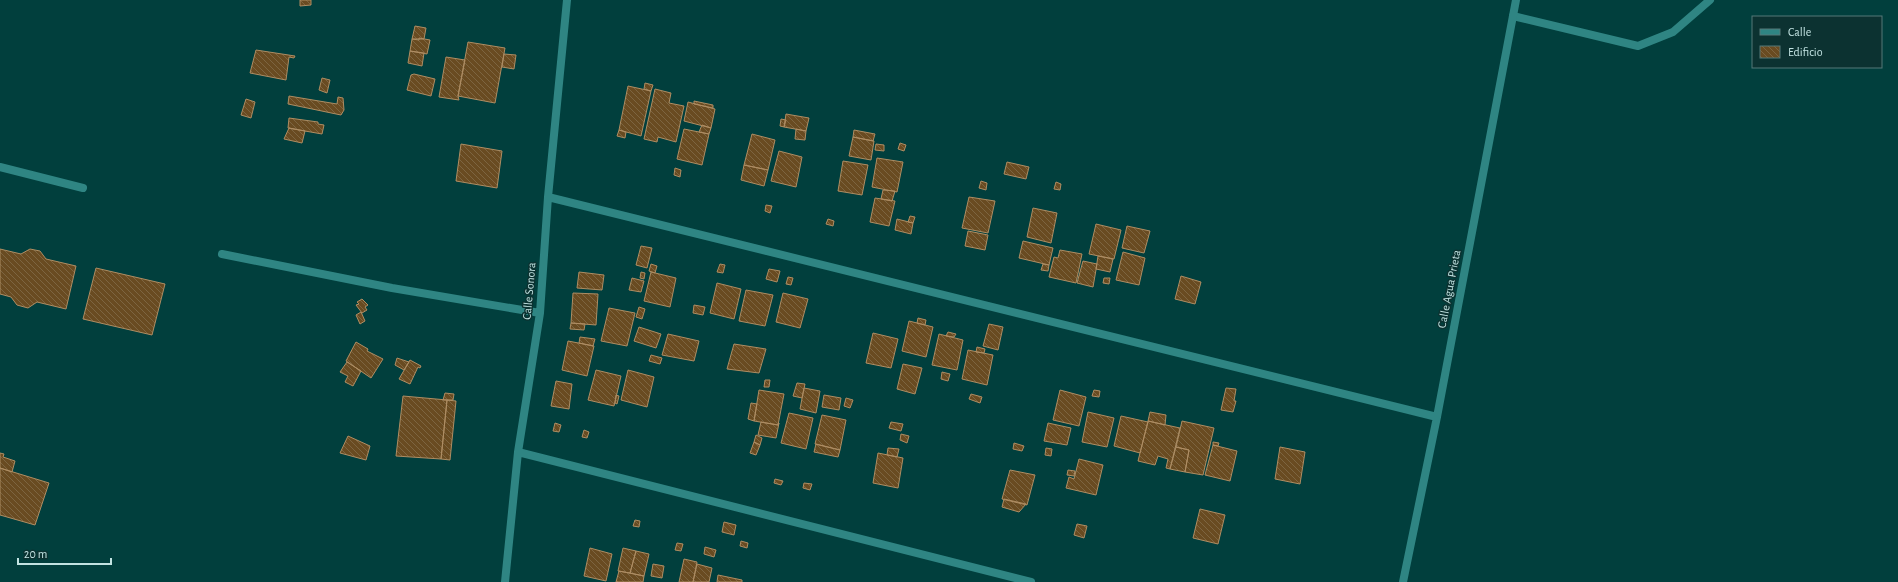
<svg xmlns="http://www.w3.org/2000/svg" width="1898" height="582" viewBox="0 0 1898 582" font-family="'Alegreya Sans',sans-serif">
	<defs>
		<pattern id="building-back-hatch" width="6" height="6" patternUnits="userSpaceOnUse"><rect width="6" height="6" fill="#694b21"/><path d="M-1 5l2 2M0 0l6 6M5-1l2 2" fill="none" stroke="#7d6541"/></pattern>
	</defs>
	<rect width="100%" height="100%" fill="#013f3d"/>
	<path fill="url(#building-back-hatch)" stroke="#ae8d63" d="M300,0H311V5L300,6Z
		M415,26L426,28L424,39H412Z
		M419,38L430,40L427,54L410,51L412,39L419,40Z
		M468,42L505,48L495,103L458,96Z
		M256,50L295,56L294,58L289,57L286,80L250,73Z
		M410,51L424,53L422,66L408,63Z
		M504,54L516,55L514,69L502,67Z
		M446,57L465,60L458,96L459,100L439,97Z
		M414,74L435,79L431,96L407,90L411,75Z
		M322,78L330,80L327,93L319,90Z
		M645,83L653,85L651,91L644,89Z
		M628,86L651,91L641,136L619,130Z
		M655,89L671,93L669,103L684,106L676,142L658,137L657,142L644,139Z
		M289,96L337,104L338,97L343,98L344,110L341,115L288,104Z
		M246,99L255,102L251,118L241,115Z
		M694,101L713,105V108L694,104Z
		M688,102L715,109L711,128L684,121Z
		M786,114L809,118L806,131L784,127Z
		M289,118L318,122V124L324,125L322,134L288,128Z
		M781,119L786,120L784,127L780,126Z
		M702,125L711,128L709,134L699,132Z
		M289,128L305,131L302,143L284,139Z
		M684,129L709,134L702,165L677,159Z
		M796,129L806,131L805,140L795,139Z
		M619,130L626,132L625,138L617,136Z
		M854,130L875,134L873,141L853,137Z
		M752,134L775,140L768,170L744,165Z
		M853,137L874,141L871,160L849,156Z
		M900,143L906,145L904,151L898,149Z
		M461,144L502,151L497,188L456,181Z
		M876,144L884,145V151L875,150Z
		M779,151L802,157L796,187L771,181Z
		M877,158L903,162L897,192L872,187Z
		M843,161L868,165L862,195L838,191Z
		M1007,162L1029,167L1026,179L1004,174Z
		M744,165L768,170L764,186L741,180Z
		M675,168L681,170L680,177L674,175Z
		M981,181L987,183L986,190L979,188Z
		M1056,182L1061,184L1060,190L1054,189Z
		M883,190L895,191L892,201L881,199Z
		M969,197L995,201L988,233L962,228Z
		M875,198L895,201L889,226L870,222Z
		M766,205L772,206L770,213L765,211Z
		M1033,208L1057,213L1051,243L1027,237Z
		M910,216L915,217L913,223L908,222Z
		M828,219L834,221L833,226L826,224Z
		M897,219L913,223L911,234L895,230Z
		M1096,224L1121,230L1114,259L1089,254Z
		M1127,226L1150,231L1144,253L1122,248Z
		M968,231L988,235L985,250L965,246Z
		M1023,241L1053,248L1049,265L1019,258Z
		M641,246L652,248L647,268L636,265Z
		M0,249L21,254L30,249L40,251L46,259L76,266L66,309L37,302L28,308L17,305L11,297L0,294Z
		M1060,250L1082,254L1076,283L1049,277L1054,257L1058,258Z
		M1123,252L1145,258L1139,285L1116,280Z
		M1098,256L1113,259L1110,272L1096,269Z
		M1083,261L1097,264L1093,287L1077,283Z
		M651,264L657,266L655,273L649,271Z
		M720,264L725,265L723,273L717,272Z
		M1043,264L1049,265L1048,271L1041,270Z
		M96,268L165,284L152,335L83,319Z
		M769,269L780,271L777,282L766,279Z
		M579,272L604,275L602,290L577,288Z
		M641,272L645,273L644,279L640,278Z
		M651,272L676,278L670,307L644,301Z
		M1181,276L1201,282L1195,304L1175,299Z
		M788,277L793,278L791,285L786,284Z
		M632,278L644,281L641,292L629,290Z
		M1104,278H1110L1109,284L1103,283Z
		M717,283L741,289L734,319L710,313Z
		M746,290L773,295L765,326L739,321Z
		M573,293L598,294L596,325L571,323Z
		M783,293L808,299L800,328L776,322Z
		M362,299L368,305L365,307L367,310L362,313L356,305L359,304L357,302Z
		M694,305L705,307L703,315L693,313Z
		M639,307L645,309L642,319L636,317Z
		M609,308L635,313L627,346L601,341Z
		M361,312L365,321L360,324L356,315Z
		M918,318L926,320L925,325L917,323Z
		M909,321L933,327L926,357L902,351Z
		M571,323L585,324L584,330L570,329Z
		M989,324L1003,327L998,350L983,346Z
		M639,327L661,334L656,348L634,341Z
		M948,332L956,334L954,337L946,336Z
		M873,333L898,339L891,368L866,363Z
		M668,334L699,341L694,361L662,355Z
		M939,334L963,340L957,370L932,365Z
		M580,337L595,339L593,346L579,343Z
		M568,341L594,346L587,376L562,370Z
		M356,342L368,349L367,351L383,359L371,378L346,361Z
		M734,344L766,349L759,373L727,369Z
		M977,347L985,349L984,353L976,352Z
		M968,350L993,355L987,385L962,379Z
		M651,355L662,358L660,364L649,361Z
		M397,358L409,362L404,370L395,365Z
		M410,360L421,366L420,368L418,367L410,384L399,379Z
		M347,362L361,371L353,386L345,382L348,376L340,372Z
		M903,364L922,368L915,394L897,389Z
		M596,370L621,376L614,406L588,400Z
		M628,370L654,377L647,407L621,400Z
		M942,372L950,374L948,381L941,379Z
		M765,380H770L769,387H764Z
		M556,381L572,384L569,409L551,406Z
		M797,383L805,384L802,398L793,396Z
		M804,388L820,391L816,413L800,409Z
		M1226,388L1236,389L1234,401H1236L1233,412L1221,410Z
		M759,390L784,394L778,425L754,421Z
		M1060,390L1086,397L1079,426L1053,420Z
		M1094,390L1100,391L1099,397L1092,396Z
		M445,393L454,394L453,400H443Z
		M971,394L982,397L980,403L969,399Z
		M616,395L619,396L617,404L615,403Z
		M824,395L841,398L839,410L822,407Z
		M403,396L447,400L441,459L396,456Z
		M846,398L853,400L850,408L844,406Z
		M447,400L456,401L450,460L441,459Z
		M751,403L757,404L754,421L748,419Z
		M1088,412L1114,418L1107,447L1082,442Z
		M1150,412L1166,415L1165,425L1148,421Z
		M789,413L813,418L806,449L781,443Z
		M822,415L846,420L840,450L815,444Z
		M1121,416L1148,422L1140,453L1114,446Z
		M1148,421L1180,428L1170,469L1166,468L1168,459L1158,456L1155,465L1138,461Z
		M1182,421L1214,428L1203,475L1185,472L1189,450L1176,447Z
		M761,422L778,425L779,423L776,438L758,435Z
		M891,422L903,424L901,431L889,428Z
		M555,423L561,425L559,432L553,431Z
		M1048,423L1071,428L1067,445L1044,441Z
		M584,430L589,432L587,438L582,437Z
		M901,434L909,436L907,443L900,440Z
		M756,435L762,438L760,445L754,442Z
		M348,436L370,446L366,460L340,453Z
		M754,442L760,445L756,455L750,453Z
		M1213,442L1219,443L1218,446L1213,445Z
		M1014,443L1024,446L1022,451L1013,449Z
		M816,444L840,450L838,457L814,452Z
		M1213,445L1237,451L1230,481L1205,475Z
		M1176,447L1189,450L1185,472L1170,469Z
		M1280,447L1305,452L1300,484L1275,479Z
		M888,448L899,449L897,457L887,455Z
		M1046,448L1052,449L1051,456L1045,455Z
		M0,453L4,454L3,457L15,461L12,472L0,468Z
		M878,453L903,458L898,488L873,483Z
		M1079,459L1103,465L1096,495L1066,488L1069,477L1074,479Z
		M0,468L49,483L35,525L0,515Z
		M1010,470L1035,475L1027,505L1002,499Z
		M1068,470L1075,471L1074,476L1067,475Z
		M775,479L783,481L781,485L774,483Z
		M804,483L812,484L810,490L803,488Z
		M1004,499L1026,504L1019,512L1002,507Z
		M1200,509L1225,515L1218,544L1193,538Z
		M635,520L640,521L639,527L633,526Z
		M724,522L736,525L734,535L722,532Z
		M1077,524L1087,526L1084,538L1074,535Z
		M741,541L748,543L747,548L740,546Z
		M677,543L683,544L681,551L675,550Z
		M705,547L716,550L714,557L704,554Z
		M590,548L612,554L606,581L584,576Z
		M623,548L636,551L630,573L618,571Z
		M636,551L649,554L644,576L630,573Z
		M684,559L697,562L693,582H679Z
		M653,564L664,566L662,578L651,576Z
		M697,564L712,568L709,582H693Z
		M619,571L644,576L643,582H616Z
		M718,575L742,580V582H717Z"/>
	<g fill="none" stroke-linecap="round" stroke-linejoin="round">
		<path stroke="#2f8583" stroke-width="8" d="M1513,16L1638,46L1673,32L1710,0"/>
		<path stroke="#2f8583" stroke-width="8" d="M0,167L83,188
			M548,197L1437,417
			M222,254L392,288L540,313
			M518,452L1031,582
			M505,582L518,452L540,313L548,197L567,0
			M1403,582L1437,417L1516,0"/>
	</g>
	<g text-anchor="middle" stroke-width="3" stroke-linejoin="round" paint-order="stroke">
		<g font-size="12" fill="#c2e3e2" stroke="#0c3231">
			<text transform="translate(1449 289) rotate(-79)" y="4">Calle Agua Prieta</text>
			<text transform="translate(529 291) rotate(-85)" y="4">Calle Sonora</text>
		</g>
	</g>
	<rect x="1752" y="16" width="130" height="52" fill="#0c3231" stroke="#557978"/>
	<rect x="1760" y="29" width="20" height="6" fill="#2f8583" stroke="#557978"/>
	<text x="1788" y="36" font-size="12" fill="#c2e3e2">Calle</text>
	<rect x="1760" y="46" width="20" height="12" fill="url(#building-back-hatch)" stroke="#557978"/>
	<text x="1788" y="56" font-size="12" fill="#c2e3e2">Edificio</text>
	<path d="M18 558v6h93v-6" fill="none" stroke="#c2e3e2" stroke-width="2"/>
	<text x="24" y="558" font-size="12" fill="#c2e3e2" stroke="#0c3231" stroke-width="3" paint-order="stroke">20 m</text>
</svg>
